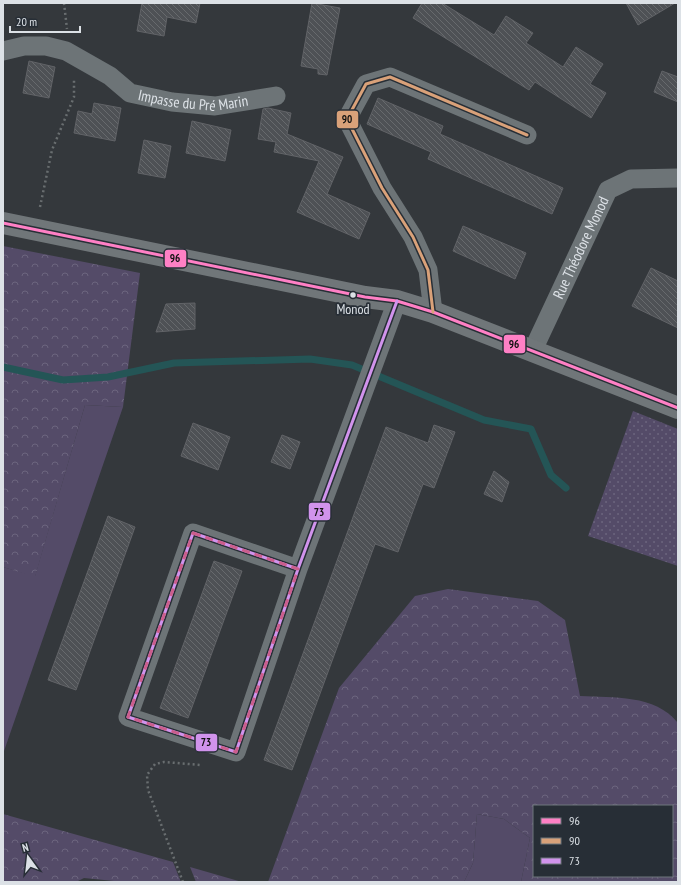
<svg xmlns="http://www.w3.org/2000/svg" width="681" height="885" viewBox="0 0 681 885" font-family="'PT Sans Narrow',sans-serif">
	<defs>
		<pattern id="forest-crowns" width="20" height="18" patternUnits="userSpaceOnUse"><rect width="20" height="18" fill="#544b68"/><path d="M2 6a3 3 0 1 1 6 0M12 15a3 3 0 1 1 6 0" fill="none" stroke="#6c657e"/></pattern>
		<pattern id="garden-dots" width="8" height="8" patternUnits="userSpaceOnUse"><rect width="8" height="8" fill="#544b68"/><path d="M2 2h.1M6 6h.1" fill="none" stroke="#6c657e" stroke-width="1.8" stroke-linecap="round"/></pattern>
		<pattern id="building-back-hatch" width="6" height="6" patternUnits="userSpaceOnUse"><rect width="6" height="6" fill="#4e5155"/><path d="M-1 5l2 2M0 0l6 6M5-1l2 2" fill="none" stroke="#676a6d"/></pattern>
	</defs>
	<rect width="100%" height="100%" fill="#34383c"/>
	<path fill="#544b68" d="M85,405L123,407L3,754V567L35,576Z
		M477,814L504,819L530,838L521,882H464L473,863Z"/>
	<path fill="url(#forest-crowns)" fill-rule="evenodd" d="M3,246L140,273L123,407L85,405L35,577L3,567Z
		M448,589L538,601L565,620L580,696C613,698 655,694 678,723V882H521L530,838L504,819L477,814L473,863L464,882H268L339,688L415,596ZM534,806H672V876H534Z
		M3,814L173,862L181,882H124L84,878L76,882H3Z
		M190,867L242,882H196Z"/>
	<path fill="url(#garden-dots)" d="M633,411L678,429V566L588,536Z"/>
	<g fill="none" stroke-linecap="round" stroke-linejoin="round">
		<path stroke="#245556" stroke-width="7" d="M3,367L63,380L108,377L174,363L310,359L352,365L484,420L531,429L551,475L566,488"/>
	</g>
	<path fill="url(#building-back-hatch)" stroke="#616367" d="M142,3H200L196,23L167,17L164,36L137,31Z
		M312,3L340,8L327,75L318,74V69L301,66Z
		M422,3H442L494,35L506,16L533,33L526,43L563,67L576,47L603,64L590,84L606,93L591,118L535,82L529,90L413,18Z
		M626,3H675L638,25Z
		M29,61L55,67L49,98L23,93Z
		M662,71L678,77V102L654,92Z
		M378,98L443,126L440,134L563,188L552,214L428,159L431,152L367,124Z
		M94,103L121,108L115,141L74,133L78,111L92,114Z
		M268,108L291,113L287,134L343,157L327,194L370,213L359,239L297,212L319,161L274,152L276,142L258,139L263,109Z
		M192,121L231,130L225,161L186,153Z
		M144,140L171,146L165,178L138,173Z
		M463,226L526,253L515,279L453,251Z
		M651,268L678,281V328L632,306Z
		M195,303V329L156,332L166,304Z
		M193,423L230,437L218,470L181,456Z
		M434,425L455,432L434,488L423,484L398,552L375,544L292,770L264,760L386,427L428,443Z
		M282,435L300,442L290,469L271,462Z
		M494,471L509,482L502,502L484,494Z
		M108,516L135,527L76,690L48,680Z
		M214,561L242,571L188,718L160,708Z"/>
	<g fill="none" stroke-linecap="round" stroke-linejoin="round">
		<path stroke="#696e70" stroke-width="2.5" stroke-dasharray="2 3" stroke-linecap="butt" d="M64,3L67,29
			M40,207L52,150L74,97V80
			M183,882L148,790L147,775L155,764L164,762L201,765"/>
		<g stroke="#6d7477" stroke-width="19">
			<path id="s1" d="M3,51L24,46H46L66,51L110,76L130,93L172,102L215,106L276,96"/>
			<path d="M433,312L428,270L413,237L382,188L347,119L366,84L390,77L527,135"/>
			<path id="s2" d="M533,350L608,190L631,179L678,178"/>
			<path d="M298,569L236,752L128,717L193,533L298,569L397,301"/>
		</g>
		<path stroke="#707679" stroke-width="22" d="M3,223L365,297L397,301L433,312L678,408"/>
		<g stroke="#272e36" stroke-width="6">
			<path id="bus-1" d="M3,223L365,297L397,301L433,312L678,408"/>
		</g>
		<g stroke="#272e36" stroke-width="6">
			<path id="bus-2" d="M433,312L428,270L413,237L382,188L347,119L366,84L390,77L527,135"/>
		</g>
		<g stroke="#272e36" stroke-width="6">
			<path id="bus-3" d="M298,569L236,752L128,717L193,533L298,569L397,301"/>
		</g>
		<use href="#bus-1" stroke="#ff80c5" stroke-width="3"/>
		<use href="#bus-2" stroke="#d9a179" stroke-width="3"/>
		<use href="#bus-3" stroke="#d193ec" stroke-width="3"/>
	</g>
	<path fill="none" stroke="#cb5e8c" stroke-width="3" stroke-dasharray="8 5" stroke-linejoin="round" d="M193,533L298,569L236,752L128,717Z"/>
	<circle fill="#dce1e6" stroke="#272e36" stroke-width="1.5" cx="353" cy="295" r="3.5"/>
	<g text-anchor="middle" stroke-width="3.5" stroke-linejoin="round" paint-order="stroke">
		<g font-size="14" fill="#dce1e6" stroke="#272e36">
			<text x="353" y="314">Monod</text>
		</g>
		<g font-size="15" fill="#dce1e6" stroke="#272e36">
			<text dy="5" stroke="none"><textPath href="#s1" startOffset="205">Impasse du Pré Marin</textPath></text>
			<text dy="5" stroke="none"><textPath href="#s2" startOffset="113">Rue Théodore Monod</textPath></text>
		</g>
	</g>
	<g stroke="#272e36" stroke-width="1.5">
		<rect x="336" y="110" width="23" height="19" rx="4" fill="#d9a179"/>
		<rect x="164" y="249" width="23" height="19" rx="4" fill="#ff80c5"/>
		<rect x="503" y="334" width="23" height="20" rx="4" fill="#ff80c5"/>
		<rect x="308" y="502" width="23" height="19" rx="4" fill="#d193ec"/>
		<rect x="195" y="733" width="23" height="19" rx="4" fill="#d193ec"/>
	</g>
	<g font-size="11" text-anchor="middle" font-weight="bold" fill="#111">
		<text x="347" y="123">90</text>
		<text x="175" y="262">96</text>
		<text x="514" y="348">96</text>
		<text x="319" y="516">73</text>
		<text x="206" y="746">73</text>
	</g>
	<rect width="681" height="885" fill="none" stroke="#dce1e6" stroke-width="8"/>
	<rect x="533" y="805" width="140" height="72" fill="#272e36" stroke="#6f767c"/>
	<rect x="541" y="818" width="20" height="6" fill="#ff80c5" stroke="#6f767c"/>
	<text x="569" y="825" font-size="12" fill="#dce1e6">96</text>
	<rect x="541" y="838" width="20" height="6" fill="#d9a179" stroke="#6f767c"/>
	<text x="569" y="845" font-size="12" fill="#dce1e6">90</text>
	<rect x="541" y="858" width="20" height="6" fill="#d193ec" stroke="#6f767c"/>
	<text x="569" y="865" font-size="12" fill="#dce1e6">73</text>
	<g transform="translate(28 857) rotate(345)" stroke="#272e36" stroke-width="3" paint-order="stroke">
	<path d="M0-3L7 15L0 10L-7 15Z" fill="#dce1e6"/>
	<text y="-6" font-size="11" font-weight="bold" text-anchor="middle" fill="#dce1e6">N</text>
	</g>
	<path d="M10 26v6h70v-6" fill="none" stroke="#dce1e6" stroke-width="2"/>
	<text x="16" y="26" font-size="12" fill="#dce1e6" stroke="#272e36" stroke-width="3" paint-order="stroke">20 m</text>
</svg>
